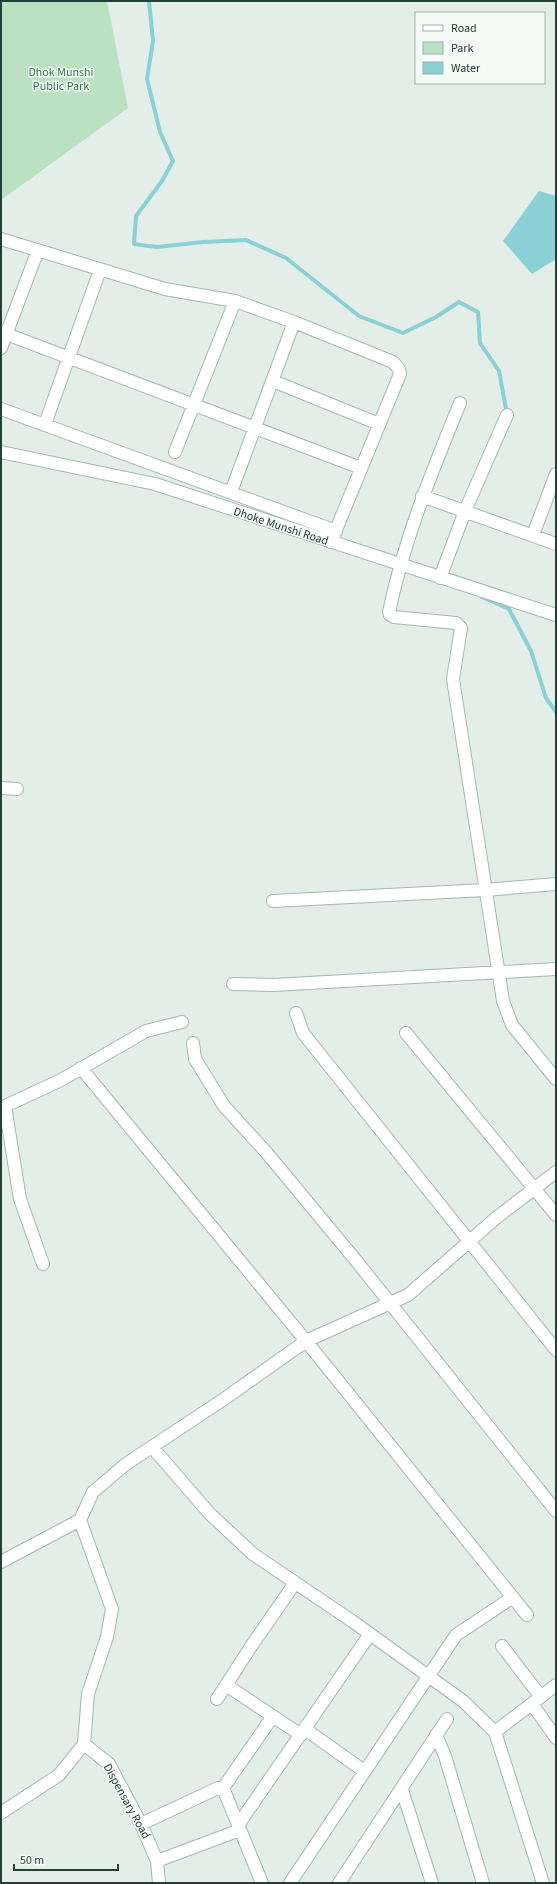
<svg xmlns="http://www.w3.org/2000/svg" width="557" height="1884" viewBox="0 0 557 1884" font-family="'Source Sans 3',sans-serif">
	<rect width="100%" height="100%" fill="#e4eee9"/>
	<path fill="#bce0c2" d="M1,1H107L128,108L1,200Z"/>
	<path fill="#8ad0d4" d="M539,191L556,196V259L532,274L503,241Z"/>
	<g fill="none" stroke-linecap="round" stroke-linejoin="round">
		<path stroke="#8ad0d4" stroke-width="4" d="M149,1L153,41L147,79L160,132L173,161L162,181L136,216L134,244L157,247L203,242L246,240L286,258L359,316L403,333L436,317L459,302L478,312L480,343L499,371L507,414
			M482,597L509,609L531,651L546,698L556,712"/>
		<g stroke="#a6b6b0" stroke-width="14">
			<path id="minor" d="M1,239L165,289L235,301L294,322L393,362L399,369L400,374L331,542
				M1,332L361,468
				M1,348L38,250
				M273,381L379,424
				M460,403C432,472 404,539 389,612L390,615L394,617L456,623L461,628L453,679L503,1001L512,1025L556,1079
				M1,409L336,531
				M45,424L100,270
				M175,452L235,301
				M231,492L294,322
				M422,496L556,544
				M533,535L556,474
				M440,578L465,511L507,415
				M1,788L17,789
				M273,901L485,890L556,884
				M233,984L274,985L556,969
				M296,1013L303,1033L556,1350
				M406,1033L556,1215
				M193,1043L195,1059L224,1106L266,1152L358,1263L556,1511
				M81,1068L306,1341L527,1615
				M5,1106L20,1199L43,1264
				M1,1108L61,1080L146,1031L182,1022
				M152,1447L210,1514L253,1554L352,1621L463,1701L495,1732
				M80,1520L112,1609L107,1637L88,1694L84,1744L109,1764L141,1824L157,1861L159,1883
				M1,1562L80,1520L93,1492L126,1464L227,1397L306,1341L408,1295L496,1218L556,1172
				M502,1646L541,1697
				M226,1685L301,1735
				M217,1699L252,1645L295,1583
				M532,1704L556,1738
				M305,1729L364,1771
				M436,1735L445,1756L483,1883
				M223,1788L273,1716
				M402,1790L432,1883
				M1,1813L59,1775L84,1744
				M141,1824L218,1788H223L262,1883
				M238,1825L370,1634
				M157,1861L240,1830
				M290,1883L456,1635L513,1597
				M339,1883L447,1719
				M543,1883L495,1732L556,1685"/>
		</g>
		<g stroke="#a6b6b0" stroke-width="14">
			<path id="tertiary" d="M1,452L155,484L556,615"/>
		</g>
		<use href="#minor" stroke="#fff" stroke-width="12"/>
		<use href="#tertiary" stroke="#fff" stroke-width="12"/>
	</g>
	<g text-anchor="middle" stroke-width="3" stroke-linejoin="round" paint-order="stroke">
		<g font-size="12" fill="#2b7942" stroke="#f5faf7">
			<text x="61" y="76">Dhok Munshi<tspan x="61" dy="14">Public Park</tspan></text>
		</g>
		<g font-size="12" fill="#224036" stroke="#f5faf7">
			<text transform="translate(281 526) rotate(18)" y="4">Dhoke Munshi Road</text>
			<text transform="translate(127 1801) rotate(61)" y="4">Dispensary Road</text>
		</g>
	</g>
	<rect width="557" height="1884" fill="none" stroke="#224036" stroke-width="4"/>
	<rect x="415" y="12" width="130" height="72" fill="#f5faf7" stroke="#a1b0aa"/>
	<rect x="423" y="25" width="20" height="6" fill="#ffffff" stroke="#a1b0aa"/>
	<text x="451" y="32" font-size="12" fill="#224036">Road</text>
	<rect x="423" y="42" width="20" height="12" fill="#bce0c2" stroke="#a1b0aa"/>
	<text x="451" y="52" font-size="12" fill="#224036">Park</text>
	<rect x="423" y="62" width="20" height="12" fill="#8ad0d4" stroke="#a1b0aa"/>
	<text x="451" y="72" font-size="12" fill="#224036">Water</text>
	<path d="M14 1864v6h104v-6" fill="none" stroke="#224036" stroke-width="2"/>
	<text x="20" y="1864" font-size="12" fill="#224036" stroke="#f5faf7" stroke-width="3" paint-order="stroke">50 m</text>
</svg>
